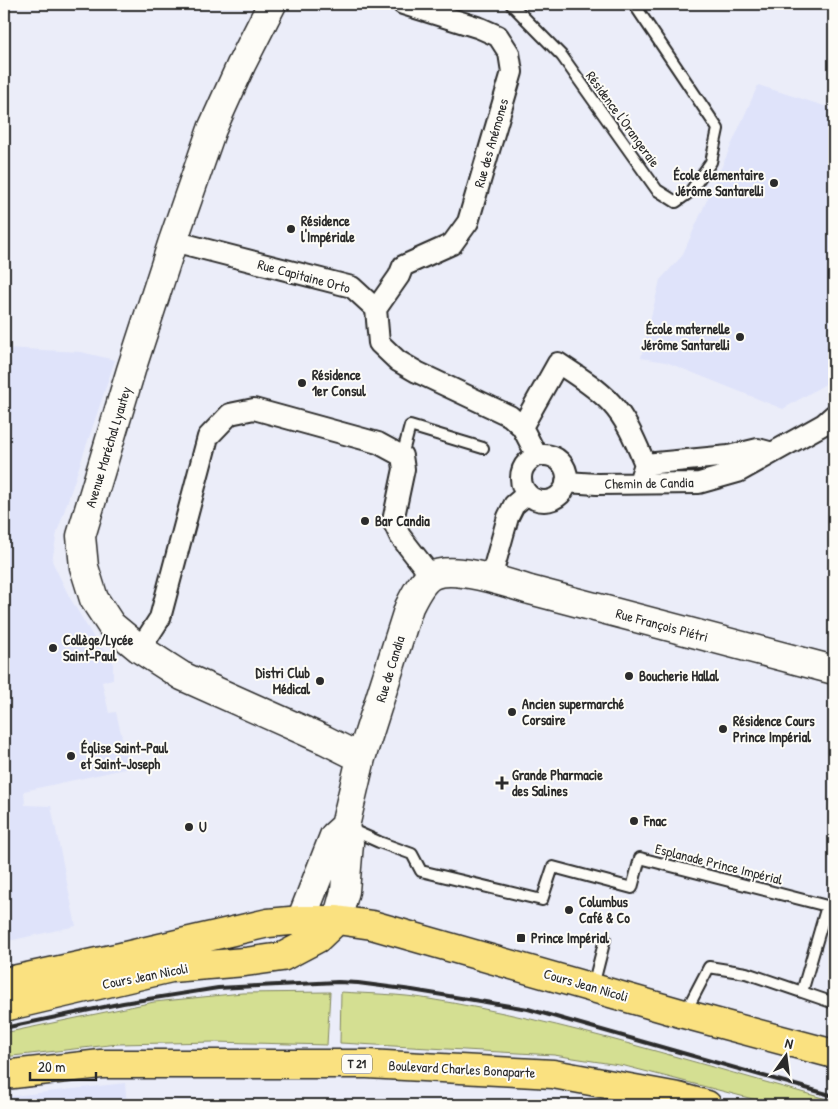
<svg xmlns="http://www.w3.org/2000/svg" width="838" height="1109" viewBox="0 0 838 1109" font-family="'Patrick Hand',sans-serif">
	<rect width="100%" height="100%" fill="#ebedf9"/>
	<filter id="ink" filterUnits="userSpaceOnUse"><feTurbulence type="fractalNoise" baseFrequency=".02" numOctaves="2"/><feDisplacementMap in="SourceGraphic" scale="10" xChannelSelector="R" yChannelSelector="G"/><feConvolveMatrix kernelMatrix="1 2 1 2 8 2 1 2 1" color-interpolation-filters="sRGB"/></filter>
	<g filter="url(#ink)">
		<path fill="#dfe3fa" d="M758,85L834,109V379L783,409L666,362L641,358L660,280L682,256Z
			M4,348L81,352L115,360L57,533L52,561L70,598L97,643L113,659V679L102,682L109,713L116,712L129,768L24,791L25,805L51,806L76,926L4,942Z
			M125,1083L127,1105H4V1097Z"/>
		<path fill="#d4df92" stroke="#80855e" d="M330,992L327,1045L215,1042L118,1044L4,1057V1033L154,1002L242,993Z
			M341,992C370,994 400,994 429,999C566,1021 700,1065 834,1101V1105H776L625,1066L554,1055L340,1043Z"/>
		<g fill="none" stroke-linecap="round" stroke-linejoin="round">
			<g stroke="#2b2b2b" stroke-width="14">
				<path id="lane" d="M511,4L562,56L657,190L676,202L690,192L711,162L718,129L634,4
					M402,456L410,426L483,448
					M350,829L379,842L412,854L421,871L542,900L553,867L632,888L640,858L827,906L802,992L746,973L709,967L685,1013
					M593,986L605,939
					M802,992L834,1003"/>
			</g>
			<g stroke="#2b2b2b" stroke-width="24">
				<path id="street" d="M173,241L352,287L376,309L379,343L398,361L417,372L510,416L522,427L537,456
					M376,309L399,276L403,266L452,244L468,222L512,72L509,53L498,36L480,28L403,4
					M522,427L558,363C576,375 596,387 611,403C627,420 636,443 645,464
					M521 478a23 23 0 1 1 46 0a23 23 0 1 1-46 0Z
					M641,476L645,464L729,456L758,449L769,452
					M566,482L597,484L699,483L738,472L824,424L834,415
					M491,578L508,517L514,505L527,494
					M140,649L160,618L208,437L230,414L254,409L378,443L402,456L404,469L393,521L400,536L431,576"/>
			</g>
			<g stroke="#2b2b2b" stroke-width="31">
				<path id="secondary" d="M272,4L241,65L212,129L173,241L131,370L81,536L84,567L94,599L111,625L140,649L182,676L325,740L361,758
					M301,920L334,836L345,826
					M337,920L345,891L349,843L345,826L361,758L409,607C414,597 421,582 431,576C453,564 507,583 530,590L834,670"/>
			</g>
			<g stroke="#2b2b2b" stroke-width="31">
				<path id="primary" d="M4,982L121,957L268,923L301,920H337L372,925L684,1014L834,1054
					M4,1007L171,968L245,962L282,957L318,938L337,920
					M4,1075L101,1064H367L553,1074L678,1097L707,1105"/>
			</g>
			<use href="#lane" stroke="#fdfcf7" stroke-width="10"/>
			<use href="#street" stroke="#fdfcf7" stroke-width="20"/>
			<use href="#secondary" stroke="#fdfcf7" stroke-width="28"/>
			<use href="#primary" stroke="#fae180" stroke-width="28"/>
			<path stroke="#2b2b2b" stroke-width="4" d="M4,1028L123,1003L218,988L338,982L358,983L412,990L528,1009L834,1096"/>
		</g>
	</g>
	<g fill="#2b2b2b" stroke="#fdfcf7" stroke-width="2">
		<circle cx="774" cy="183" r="5"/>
		<circle cx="291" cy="229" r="5"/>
		<circle cx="740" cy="337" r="5"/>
		<circle cx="302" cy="383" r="5"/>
		<circle cx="365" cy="521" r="5"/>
		<circle cx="53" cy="648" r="5"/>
		<circle cx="629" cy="676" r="5"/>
		<circle cx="320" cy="681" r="5"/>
		<circle cx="512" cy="712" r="5"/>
		<circle cx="723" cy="729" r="5"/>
		<circle cx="71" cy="756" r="5"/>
		<path d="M499.5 775.5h5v5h5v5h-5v5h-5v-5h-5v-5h5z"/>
		<circle cx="634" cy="821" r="5"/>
		<circle cx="189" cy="827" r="5"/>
		<circle cx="569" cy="910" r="5"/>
		<rect x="516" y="933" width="10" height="10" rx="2.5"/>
	</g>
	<g text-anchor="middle" stroke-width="4" stroke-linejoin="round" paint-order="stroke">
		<rect fill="#fdfcf7" stroke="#6a6a68" stroke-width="1" x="342" y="1054.5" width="30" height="19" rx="4"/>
		<g font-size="12" font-weight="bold" fill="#2b2b2b">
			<text x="357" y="1068">T 21</text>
		</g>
		<g font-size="14" fill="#2b2b2b" stroke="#fdfcf7">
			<text transform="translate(623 119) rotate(54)" y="5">Résidence l'Orangeraie</text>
			<text transform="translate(491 143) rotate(-74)" y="5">Rue des Anémones</text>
			<text transform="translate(304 276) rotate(15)" y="5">Rue Capitaine Orto</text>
			<text transform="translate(108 447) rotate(-73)" y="5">Avenue Maréchal Lyautey</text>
			<text transform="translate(649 483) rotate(-1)" y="5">Chemin de Candia</text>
			<text transform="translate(662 625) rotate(15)" y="5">Rue François Piétri</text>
			<text transform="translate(390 669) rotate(-73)" y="5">Rue de Candia</text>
			<text transform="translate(719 864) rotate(14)" y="5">Esplanade Prince Impérial</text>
			<text transform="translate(145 976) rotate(-11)" y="5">Cours Jean Nicoli</text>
			<text transform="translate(586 985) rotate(16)" y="5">Cours Jean Nicoli</text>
			<text transform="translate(462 1069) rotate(3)" y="5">Boulevard Charles Bonaparte</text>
		</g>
		<g font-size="14" font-weight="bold" fill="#2b2b2b" stroke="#fdfcf7" text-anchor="start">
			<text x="764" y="180" text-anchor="end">École élementaire<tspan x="764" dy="16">Jérôme Santarelli</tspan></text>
			<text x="301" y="226">Résidence<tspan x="301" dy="16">l'Impériale</tspan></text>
			<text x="730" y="334" text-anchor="end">École maternelle<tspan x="730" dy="16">Jérôme Santarelli</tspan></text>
			<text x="312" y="380">Résidence<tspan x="312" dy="16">1er Consul</tspan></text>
			<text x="375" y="526">Bar Candia</text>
			<text x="63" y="645">Collège/Lycée<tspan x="63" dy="16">Saint-Paul</tspan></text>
			<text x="310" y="678" text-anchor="end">Distri Club<tspan x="310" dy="16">Médical</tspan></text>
			<text x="639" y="681">Boucherie Hallal</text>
			<text x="522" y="709">Ancien supermarché<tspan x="522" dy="16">Corsaire</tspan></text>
			<text x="733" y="726">Résidence Cours<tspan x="733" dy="16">Prince Impérial</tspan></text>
			<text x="81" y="753">Église Saint-Paul<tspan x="81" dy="16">et Saint-Joseph</tspan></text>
			<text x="512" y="780">Grande Pharmacie<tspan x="512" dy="16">des Salines</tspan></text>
			<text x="644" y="826">Fnac</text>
			<text x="199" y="832">U</text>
			<text x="579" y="907">Columbus<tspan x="579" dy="16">Café &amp; Co</tspan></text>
			<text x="531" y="943">Prince Impérial</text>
		</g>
	</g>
	<rect width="838" height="1109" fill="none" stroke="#fdfcf7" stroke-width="20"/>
	<rect x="10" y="10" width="818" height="1089" fill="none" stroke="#2b2b2b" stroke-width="2" filter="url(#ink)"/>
	<g transform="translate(786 1056) rotate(14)" stroke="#fdfcf7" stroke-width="4" paint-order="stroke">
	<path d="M0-4L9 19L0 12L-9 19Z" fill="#2b2b2b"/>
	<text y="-8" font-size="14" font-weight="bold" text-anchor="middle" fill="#2b2b2b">N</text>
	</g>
	<path d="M30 1072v8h66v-8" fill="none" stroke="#2b2b2b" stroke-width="2.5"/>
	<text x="38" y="1072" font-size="15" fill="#2b2b2b" stroke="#fdfcf7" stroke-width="4" paint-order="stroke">20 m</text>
</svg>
